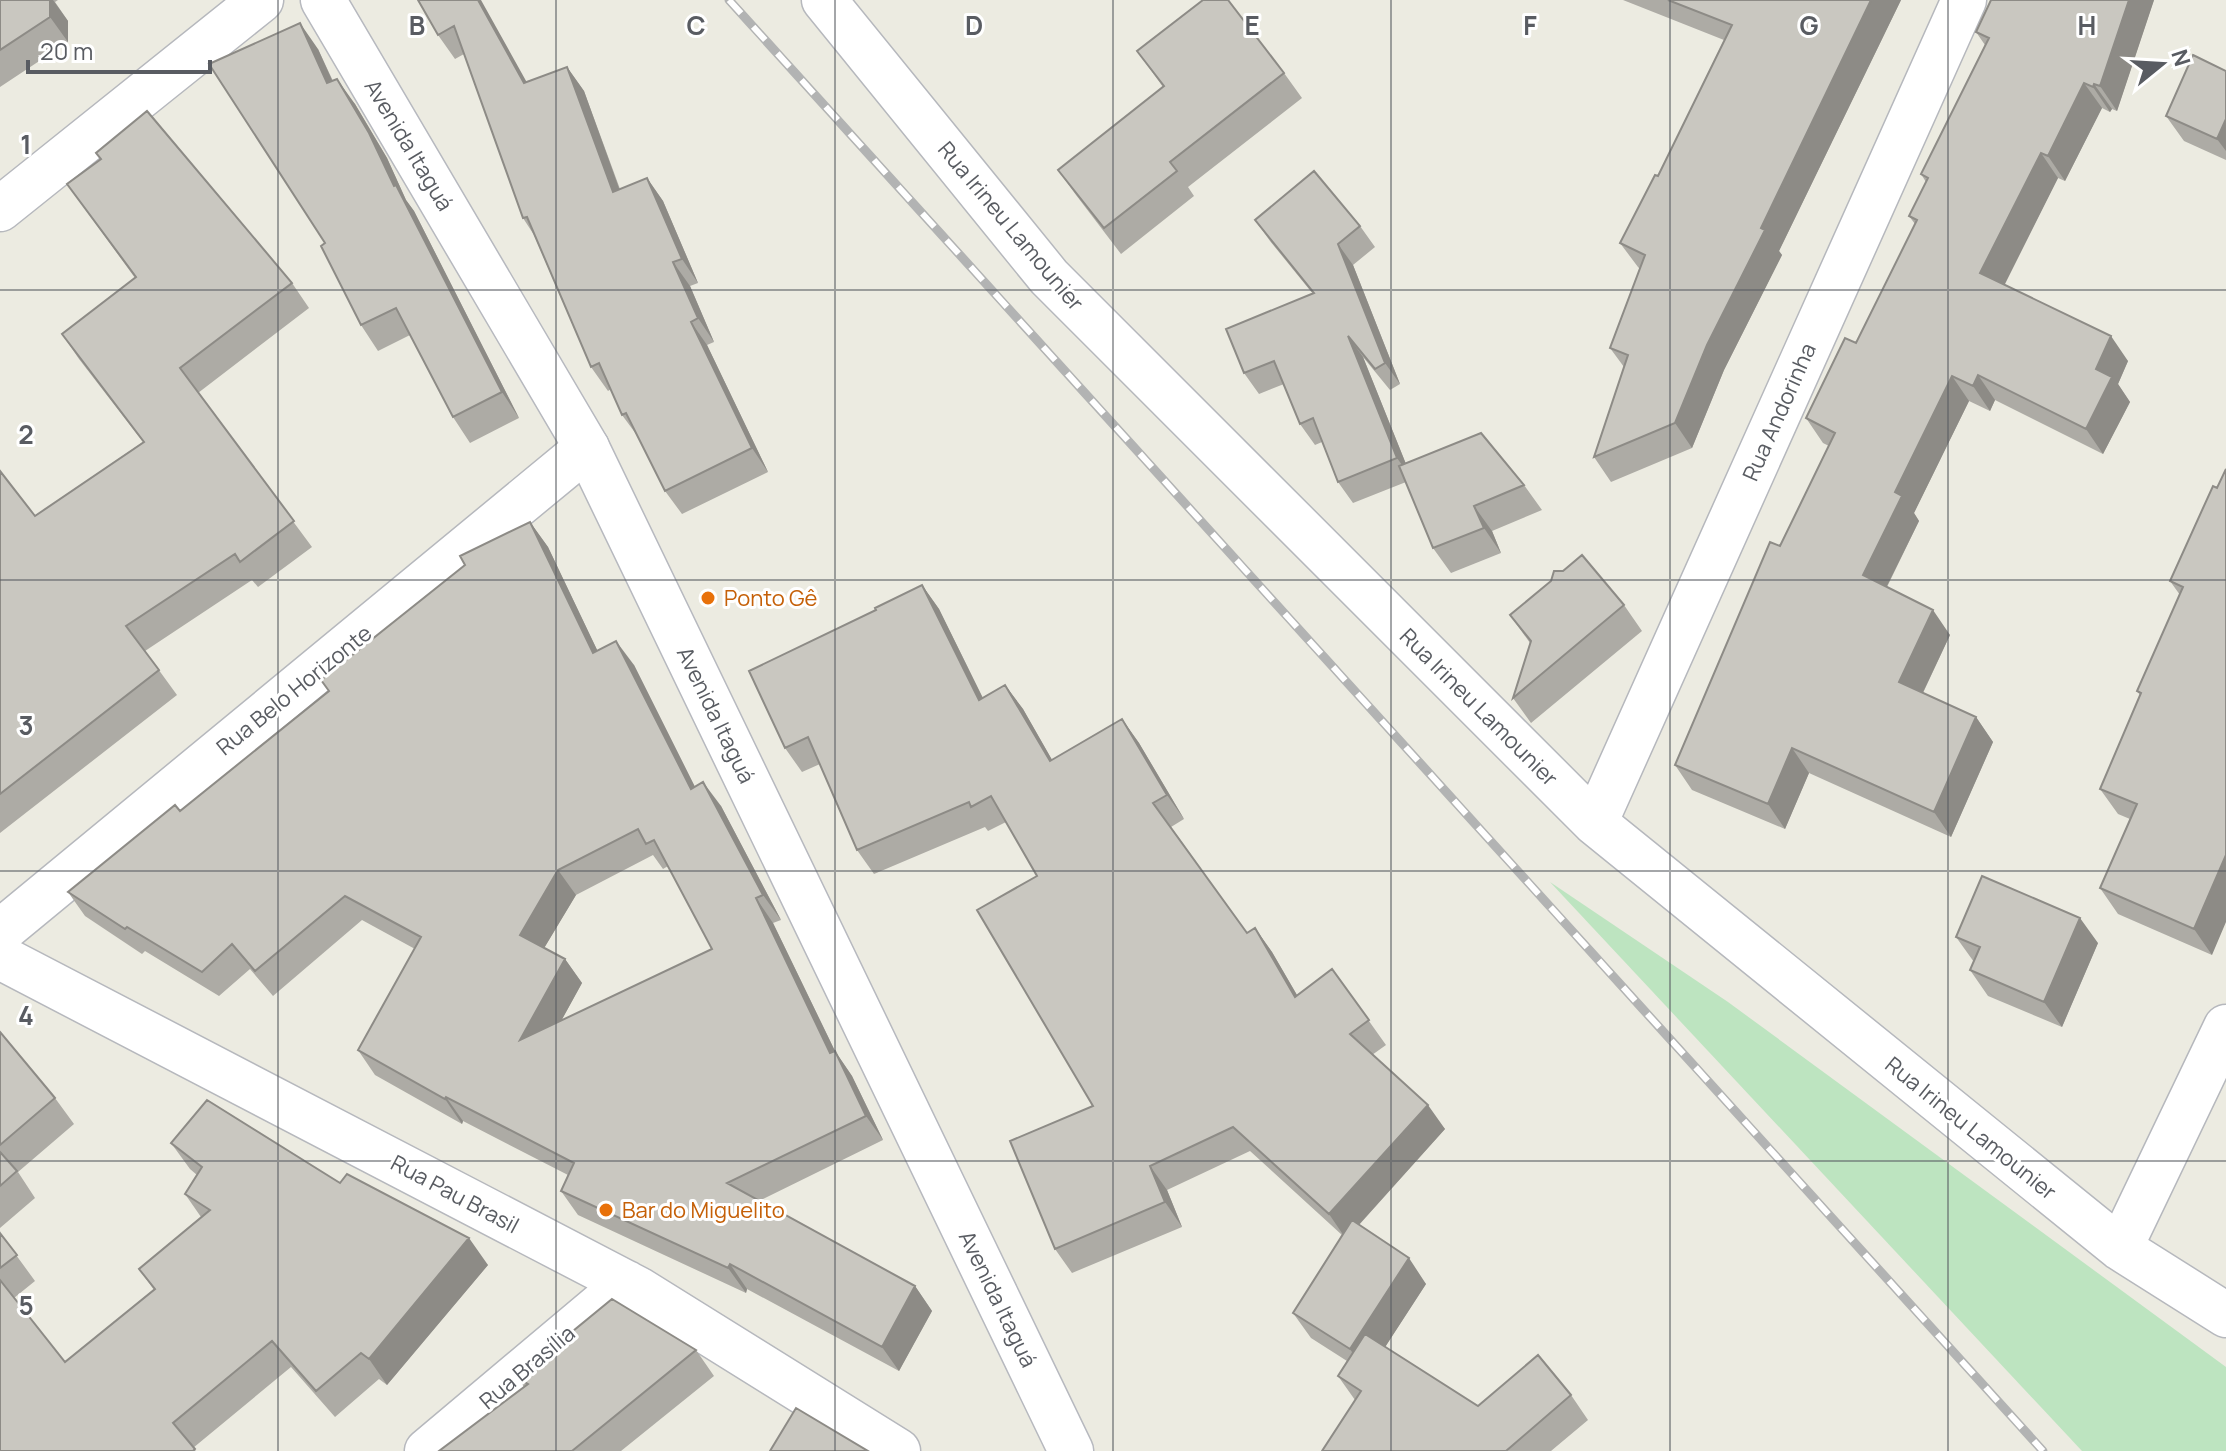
<svg xmlns="http://www.w3.org/2000/svg" width="2226" height="1451" viewBox="0 0 2226 1451" font-family="Manrope,sans-serif">
	<rect width="100%" height="100%" fill="#ecebe1"/>
	<path fill="#bde4c0" d="M1550,882L1728,1002L2226,1367V1451H2082Z"/>
	<g fill="none" stroke-linecap="round" stroke-linejoin="round">
		<g stroke="#b6b8bd" stroke-width="47">
			<path id="minor" d="M824,0L1049,277L1595,823L2120,1248L2226,1315
				M0,209L261,0
				M1595,823L1964,0
				M0,932L587,448
				M0,957L638,1289L898,1451
				M2120,1248L2226,1027
				M427,1451L627,1283"/>
		</g>
		<g stroke="#b7b9bf" stroke-width="47">
			<path id="secondary" d="M323,0L587,448L1071,1451"/>
		</g>
		<use href="#minor" stroke="#fff" stroke-width="44"/>
		<use href="#secondary" stroke="#fff" stroke-width="44"/>
		<g stroke="#b2b3b3" stroke-width="9">
			<path id="rail" d="M729,0L2043,1451"/>
		</g>
		<use href="#rail" stroke="#fff" stroke-width="6" stroke-dasharray="18" stroke-linecap="butt"/>
	</g>
	<path fill="#adaba5" fill-rule="evenodd" d="M0,0H58L55,2L68,21V42L0,87Z
		M418,0L526,82L567,67L584,91L620,189L647,178L663,201L698,283L690,286L714,342L707,345L768,472L682,514L665,491L639,438L622,415L611,389L608,391L591,367L534,235L523,218L464,54L455,59L438,35Z
		M1623,0H1901L1779,251L1782,255L1724,370L1692,448L1611,482L1594,457L1624,367L1610,348L1640,269L1638,267L1620,243L1658,176L1724,40Z
		M2154,0L2117,111L2112,109L2110,112L2102,108L2065,181L2058,178L2004,284L2128,361L2118,384L2130,402L2103,454L1995,400L1990,411L1969,401L1914,513L1919,521L1887,587L1950,635L1923,693L1976,717L1993,742L1951,837L1809,773L1785,829L1692,790L1675,765L1829,446L1823,443L1806,418L1856,343L1915,224L1909,216L1926,182L1921,174L1985,45L1976,32Z
		M318,49L333,81L355,104L387,158L406,200L414,211L519,418L470,443L453,417L410,335L378,351L361,325L325,243Z
		M1137,51L1284,73L1302,98L1188,187L1194,196L1121,254L1076,195L1058,170L1163,87Z
		M2226,71V160L2184,141L2166,116Z
		M67,184L292,283L309,308L198,393L312,547L258,587L252,580L145,651L177,695L0,833V471L35,516L143,442L79,359L62,334L135,278Z
		M1255,220L1360,226L1375,247L1353,265L1400,384L1390,390L1363,357L1406,464L1524,485L1542,510L1492,531L1501,553L1451,573L1433,548L1406,482L1353,503L1338,482L1322,442L1315,445L1300,424L1284,384L1259,394L1244,373L1313,294L1270,241Z
		M2217,488L2212,955L2118,914L2100,888L2130,819L2118,814L2100,789L2140,695L2137,691L2180,595L2170,581Z
		M530,522L548,547L597,650L634,665L695,787L721,806L781,920L773,923L835,1051L852,1076L883,1140L759,1201L915,1286L932,1311L899,1371L747,1289L746,1293L578,1215L561,1191L568,1175L463,1121L462,1124L375,1075L358,1050L415,949L362,920L273,996L250,969L219,996L145,951L142,954L85,916L68,892L180,811L329,691ZM653,855L663,869L668,866L712,949L561,1021L582,983L565,959L544,948L576,895Z
		M922,585L939,609L983,698L1005,685L1023,709L1052,760L1122,719L1139,743L1184,819L1171,827L1247,933L1255,928L1272,952L1297,995L1332,969L1386,1045L1372,1055L1445,1129L1359,1225L1426,1284L1385,1347L1478,1406L1571,1395L1588,1420L1551,1451H1322L1355,1400L1338,1376L1347,1361L1311,1338L1293,1313L1342,1235L1250,1151L1167,1190L1182,1227L1072,1273L1055,1249L1093,1106L1037,876L1006,822L988,831L985,827L874,874L857,850L820,764L802,772L785,748L876,610Z
		M1624,605L1642,631L1531,723L1513,698L1530,643L1510,615Z
		M1956,937L2098,943L2062,1027L1988,996L1970,970L1974,962Z
		M0,1032L55,1098L74,1124L18,1172L35,1198L0,1228Z
		M171,1143L340,1183L488,1265L387,1385L379,1379L335,1417L291,1367L193,1448L196,1451H0V1233L35,1281L14,1298L65,1362L154,1290L139,1269L201,1217L185,1194L197,1175L190,1169Z
		M696,1350L714,1376L621,1451H439L524,1387L517,1377Z"/>
	<path fill="#8d8b86" d="M50,0H53L68,21V42L50,17Z
		M478,0H481L540,106L524,83Z
		M1871,0H1901L1779,251L1782,255L1724,370L1692,448L1675,423L1707,345L1761,228Z
		M2129,0H2154L2117,111L2100,86Z
		M300,23L318,49L345,109L327,83Z
		M567,67L584,91L629,216L613,192Z
		M337,79L355,104L387,158L406,200L414,211L519,418L502,392Z
		M2084,83L2102,108L2065,181L2048,156Z
		M2094,84L2112,109L2110,112L2093,87Z
		M2226,119V151L2217,139Z
		M2041,153L2058,178L1998,298L1980,273Z
		M647,178L663,201L698,283L682,259Z
		M1338,244L1353,265L1400,384L1385,363Z
		M673,262L690,286L714,342L698,318Z
		M691,322L707,345L768,472L752,448Z
		M1348,336L1363,357L1412,479L1397,458Z
		M2111,336L2128,361L2118,384L2130,402L2103,454L2086,429L2096,369Z
		M1978,375L1995,400L1990,411L1973,386Z
		M1952,376L1969,401L1914,513L1919,521L1880,600L1863,575L1895,492Z
		M1474,506L1492,531L1501,553L1484,528Z
		M530,522L548,547L610,677L593,653Z
		M922,585L939,609L996,725L979,700Z
		M1933,610L1950,635L1916,707L1899,682Z
		M616,641L634,665L708,813L691,789Z
		M1005,685L1023,709L1067,786L1050,761Z
		M1976,717L1993,742L1951,837L1934,812Z
		M1122,719L1139,743L1184,819L1167,795Z
		M1792,748L1809,773L1785,829L1768,804Z
		M703,782L721,806L781,920L763,895Z
		M2226,855V922L2212,955L2194,929Z
		M558,870L576,895L537,960L520,935Z
		M756,898L773,923L848,1078L830,1053Z
		M2080,918L2098,943L2062,1027L2044,1002Z
		M1255,928L1272,952L1312,1021L1295,997Z
		M565,959L582,983L537,1065L520,1040Z
		M835,1051L852,1076L883,1140L866,1116Z
		M446,1097L463,1121L462,1124L445,1099Z
		M1428,1105L1445,1129L1346,1239L1329,1214Z
		M1150,1166L1167,1190L1182,1227L1165,1202Z
		M469,1238L488,1265L387,1385L369,1359Z
		M1409,1258L1426,1284L1367,1375L1350,1349Z
		M730,1264L747,1289L746,1293L728,1268Z
		M915,1286L932,1311L899,1371L882,1347Z"/>
	<path fill="#c9c7c0" stroke="#8d8b86" stroke-width="2" fill-rule="evenodd" d="M0,0H50V17L0,50Z
		M418,0H478L524,83L567,67L613,192L647,178L682,259L673,262L698,318L691,322L752,448L665,491L626,413L622,415L599,363L591,367L527,217L523,218L454,26L438,35Z
		M1203,0H1228L1284,73L1170,162L1177,171L1104,228L1058,170L1164,86L1137,51Z
		M1668,0H1871L1761,228L1765,230L1707,345L1675,423L1594,457L1628,355L1610,348L1645,255L1620,243L1655,175L1658,176L1732,25Z
		M1991,0H2129L2100,86L2094,84L2093,87L2084,83L2048,156L2041,153L1980,273L2111,336L2096,369L2112,377L2086,429L1978,375L1973,386L1952,376L1895,492L1902,496L1863,575L1933,610L1899,682L1976,717L1934,812L1792,748L1768,804L1675,765L1770,542L1780,546L1835,433L1806,418L1845,338L1856,343L1917,220L1909,216L1928,178L1921,174L1989,38L1976,32Z
		M300,23L327,83L337,79L369,133L394,186L396,185L502,392L453,417L396,308L361,325L321,246L325,243L209,64Z
		M2193,55L2226,71V119L2217,139L2166,116Z
		M147,111L292,283L180,368L294,521L240,562L235,554L126,626L159,670L0,794V471L35,516L144,442L62,334L136,277L67,184L101,159L96,153Z
		M1314,171L1360,226L1338,244L1385,363L1375,369L1348,336L1397,458L1338,482L1313,418L1300,424L1274,361L1244,373L1226,329L1314,293L1255,220Z
		M1481,433L1524,485L1474,506L1484,528L1433,548L1399,466Z
		M2226,469V855L2194,929L2100,888L2137,804L2100,789L2141,693L2137,691L2183,587L2170,581L2213,486L2217,488Z
		M530,522L593,653L616,641L691,789L703,782L763,895L756,898L830,1053L835,1051L866,1116L727,1183L915,1286L882,1347L730,1264L728,1268L561,1191L574,1163L446,1097L445,1099L358,1050L421,937L345,896L255,971L232,944L202,972L127,927L125,929L68,892L175,805L180,811L329,691L321,680L465,565L460,556ZM638,829L646,844L654,840L712,949L520,1040L565,959L520,935L558,870Z
		M1582,555L1624,605L1513,698L1531,641L1510,615L1551,581L1554,571H1563Z
		M922,585L979,700L1005,685L1050,761L1122,719L1167,795L1153,803L1247,933L1255,928L1295,997L1332,969L1369,1020L1350,1034L1428,1105L1329,1214L1233,1127L1150,1166L1165,1202L1055,1249L1010,1141L1093,1106L977,910L1037,876L991,796L971,807L969,802L857,850L808,737L785,748L749,671L876,610L875,608Z
		M1982,876L2080,918L2044,1002L1970,970L1980,947L1956,937Z
		M0,1032L55,1098L0,1145Z
		M207,1100L340,1183L347,1174L469,1238L369,1359L361,1353L316,1391L272,1341L173,1423L195,1449L193,1451H0V1280L65,1362L155,1289L139,1269L210,1210L185,1194L202,1167L171,1143Z
		M0,1152L17,1171L0,1186Z
		M1352,1220L1409,1258L1350,1349L1293,1313Z
		M0,1233L17,1255L0,1268Z
		M612,1299L696,1350L572,1451H439L528,1384L517,1377Z
		M1365,1334L1478,1406L1538,1355L1571,1395L1506,1451H1322L1361,1391L1338,1376Z
		M796,1408L868,1451H770Z"/>
	<path fill="none" stroke="#595c62" stroke-width="2" stroke-opacity="0.55" d="M278,0V1451M556,0V1451M835,0V1451M1113,0V1451M1391,0V1451M1670,0V1451M1948,0V1451M0,290H2226M0,580H2226M0,871H2226M0,1161H2226"/>
	<g fill="#e8710a" stroke="#fff" stroke-width="3">
		<circle cx="708" cy="598" r="8"/>
		<circle cx="606" cy="1210" r="8"/>
	</g>
	<g text-anchor="middle" stroke-width="6" stroke-linejoin="round" paint-order="stroke">
		<g font-size="22" fill="#595c62" stroke="#fff">
			<text transform="translate(409 145) rotate(59)" y="8">Avenida Itaguá</text>
			<text transform="translate(1011 226) rotate(50)" y="8">Rua Irineu Lamounier</text>
			<text transform="translate(1779 412) rotate(-66)" y="8">Rua Andorinha</text>
			<text transform="translate(294 690) rotate(-39)" y="8">Rua Belo Horizonte</text>
			<text transform="translate(1479 707) rotate(45)" y="8">Rua Irineu Lamounier</text>
			<text transform="translate(716 715) rotate(64)" y="8">Avenida Itaguá</text>
			<text transform="translate(1971 1128) rotate(39)" y="8">Rua Irineu Lamounier</text>
			<text transform="translate(455 1194) rotate(28)" y="8">Rua Pau Brasil</text>
			<text transform="translate(998 1299) rotate(64)" y="8">Avenida Itaguá</text>
			<text transform="translate(527 1367) rotate(-40)" y="8">Rua Brasília</text>
		</g>
		<g font-size="22" fill="#c56008" stroke="#fff" text-anchor="start">
			<text x="724" y="606">Ponto Gê</text>
			<text x="622" y="1218">Bar do Miguelito</text>
		</g>
	</g>
	<g font-size="26" text-anchor="middle" font-weight="bold" fill="#595c62" stroke="#fff" stroke-width="6" stroke-linejoin="round" paint-order="stroke">
		<text x="417" y="35">B</text>
		<text x="696" y="35">C</text>
		<text x="974" y="35">D</text>
		<text x="1252" y="35">E</text>
		<text x="1530" y="35">F</text>
		<text x="1809" y="35">G</text>
		<text x="2087" y="35">H</text>
		<text x="26" y="154">1</text>
		<text x="26" y="444">2</text>
		<text x="26" y="735">3</text>
		<text x="26" y="1025">4</text>
		<text x="26" y="1315">5</text>
	</g>
	<g transform="translate(2162 64) rotate(72)" stroke="#ffffff" stroke-width="6" paint-order="stroke">
	<path d="M0-6L14 30L0 20L-14 30Z" fill="#595c62"/>
	<text y="-12" font-size="22" font-weight="bold" text-anchor="middle" fill="#595c62">N</text>
	</g>
	<path d="M28 60v12h182v-12" fill="none" stroke="#595c62" stroke-width="4"/>
	<text x="40" y="60" font-size="24" fill="#595c62" stroke="#ffffff" stroke-width="6" paint-order="stroke">20 m</text>
</svg>
